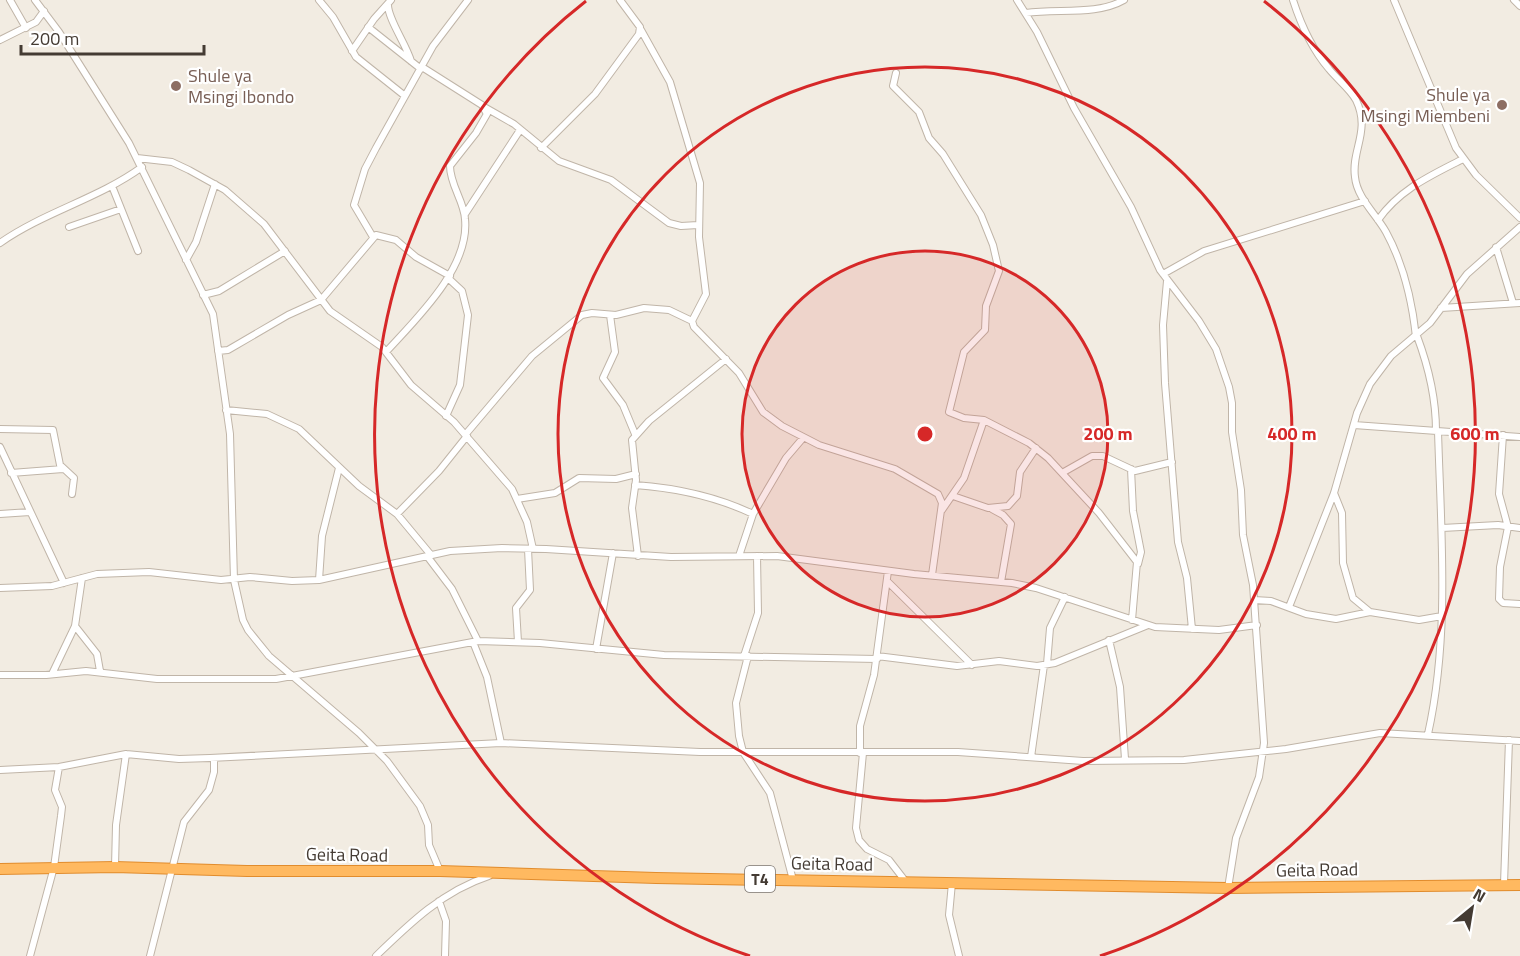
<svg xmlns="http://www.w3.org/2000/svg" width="1520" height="956" viewBox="0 0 1520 956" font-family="'Titillium Web',sans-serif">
	<rect width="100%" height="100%" fill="#f2ece2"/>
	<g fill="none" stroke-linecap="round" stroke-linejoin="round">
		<g stroke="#c0b5a8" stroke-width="8">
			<path id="street" d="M10,0L26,28
				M35,0L59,32L129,143L213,314L230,434L234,580L243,620L248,630L269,656L359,733L387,761L420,806L428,825L429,845L440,871
				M319,0L333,17L356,57L405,96
				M1017,0L1037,32L1074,108L1131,207L1160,270L1199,321L1216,349L1229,387L1232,403V432L1241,490L1243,535L1253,585L1264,743L1259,777L1236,838L1228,888
				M1293,0C1301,25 1312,49 1329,69C1337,79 1350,89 1356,100C1371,131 1351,150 1355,177C1357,198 1376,214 1386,232C1404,265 1412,300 1416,337
				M1394,0L1456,148L1476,175L1520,218
				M1514,0L1520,6
				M388,5C388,19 406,44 411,61
				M1026,13C1057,8 1096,16 1124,0
				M368,27L421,69
				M641,30L670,82L700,183L699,237L706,294L692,321L694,327L739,373L763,412L782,426L819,445L895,469L938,494L942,503L932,575
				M0,40L36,22L44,11
				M352,51L374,19L391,0
				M896,73L893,86L919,112L929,138L943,154L981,215L993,245L999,271L986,306L985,330L964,352L949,412L964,418L984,420L1029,443L1048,458L1099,513L1137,562L1132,620
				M486,108L514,124L559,161L611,180L669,223L681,226L698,225
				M541,148L595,94L639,34L640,27L620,0
				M137,158L172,162L189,170L225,190L264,224L330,311L382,347L411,385L454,422L512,489L527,522L533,549
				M112,186L138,251
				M465,214L520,130
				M1378,220C1400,189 1430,176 1463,159
				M69,227L121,209
				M373,237L354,205L365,169L376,148L433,46L468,0
				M0,243C44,212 98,199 142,167
				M1496,247L1513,303
				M186,260L196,242L215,184
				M1163,274L1204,251L1365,201
				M1167,281L1163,325L1165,383L1178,542L1187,578L1192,629
				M203,295L219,291L285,251
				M1441,308L1520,303
				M610,315L615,352L603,378L623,405L635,434
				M1417,336C1429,368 1436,398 1436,431
				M218,351L228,350L288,315L321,300L376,235L396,240L416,257L450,276
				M386,352C416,319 470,268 465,219C464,201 450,185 450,166L476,133L487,114L482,105L422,67
				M226,410L267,414L299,429L359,486L397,514L431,555
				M446,416L460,385L468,315L462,291L448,278
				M1354,425L1520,437
				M0,429L53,430L60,465L74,478L72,494
				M465,435L532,356L582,315L592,313L616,315L644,308L669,310L692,321
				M1503,435L1499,494L1508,527L1500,567L1499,599L1503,603L1520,604
				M0,447L64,583
				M1131,469L1133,511L1141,552L1138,564
				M11,473L63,469
				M1062,473L1092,456H1103L1135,471L1172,462
				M635,485C677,488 715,496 753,514
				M1334,493L1342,513L1343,563L1353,598L1370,612
				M953,496L988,508L1008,506L1017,496L1020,472L1036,448
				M517,499L555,493L579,478L616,479L636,474
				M992,509L1003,515L1011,524L1001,582
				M942,510L964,478L984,420
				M0,514L30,512
				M397,514L439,471L467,436
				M1442,528L1498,525L1520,528
				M427,556L452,589L478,641
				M638,556L632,508L636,480L632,440L649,421L726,359
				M739,556L753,514L786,458L803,438
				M319,580L322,536L339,468
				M887,581L972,665
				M0,588L52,586L97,574L149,572L221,580L250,577L292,581L319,580L450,551L502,548L546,549L671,557L777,556L914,574L1012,583L1036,588L1155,627L1219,630L1257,625
				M1254,600L1271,601L1306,614L1336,619L1370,612L1419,620L1442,616
				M1289,607L1334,493L1357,413L1370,384L1391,356L1430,323L1467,274L1520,227
				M75,626L97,654L100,671
				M1109,640L1120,687L1125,759
				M473,642L487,677L501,743
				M518,642L516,608L530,590L528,549
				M596,649L613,553
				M744,656L758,613L757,556
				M748,656L736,703L739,736L743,752L770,793L793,880
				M877,656L957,666L999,661L1037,666L1055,663L1148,625
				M1047,664L1050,628L1065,597
				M52,674L75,626L82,578
				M0,675H46L86,671L157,679H276L478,641L540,643L664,655L877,659
				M1428,734C1450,635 1441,533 1438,431
				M860,753V726L874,675L888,571
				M863,753L856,828L859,840L867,849L889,860L906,882
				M1031,757L1044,665
				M0,770L59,767L126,754L179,759L210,758L501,743L700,752H958L1083,761L1184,760L1286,749L1380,733L1520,741
				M115,867L116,825L126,754
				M952,883L949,915L959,956
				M1504,884L1509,740
				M439,901L446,921L445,956
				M30,956L54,867L61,816L62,807L55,790L59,767
				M150,956L184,822L209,790L214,772V758
				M376,956C410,923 443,891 489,876"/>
		</g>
		<g stroke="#e18c2d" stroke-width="12">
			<path id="highway" d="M0,869L115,867L247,871H440L656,878L1228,888L1520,885"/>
		</g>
		<use href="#street" stroke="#fff" stroke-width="6"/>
		<use href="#highway" stroke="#ffb960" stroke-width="10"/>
	</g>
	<circle cx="925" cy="434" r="183" fill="#d62828" fill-opacity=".12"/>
	<g fill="none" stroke="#d62828" stroke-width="3">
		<circle cx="925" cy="434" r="183"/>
		<circle cx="925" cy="434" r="367"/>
		<path d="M750 956A550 550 0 0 1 586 1M1264 1A550 550 0 0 1 1100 956"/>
	</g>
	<g fill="#8d6e63" stroke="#fff" stroke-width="2">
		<circle cx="176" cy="86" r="6"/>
		<circle cx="1502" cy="105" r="6"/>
	</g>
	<g text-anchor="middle" stroke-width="4.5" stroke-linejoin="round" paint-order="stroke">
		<rect fill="#fff" stroke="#7c7670" stroke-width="1.5" x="745" y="866" width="30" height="26" rx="4.5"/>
		<g font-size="16" font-weight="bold" fill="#443b33">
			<text x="760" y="885">T4</text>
		</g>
		<g font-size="18" fill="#785e54" stroke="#fff" text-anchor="start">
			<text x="188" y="82">Shule ya<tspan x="188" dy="21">Msingi Ibondo</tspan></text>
			<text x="1490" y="101" text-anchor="end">Shule ya<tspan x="1490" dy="21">Msingi Miembeni</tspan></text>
		</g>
		<g font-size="18" fill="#443b33" stroke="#fff">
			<text transform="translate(347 855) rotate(1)" y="6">Geita Road</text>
			<text transform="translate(832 864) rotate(1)" y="6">Geita Road</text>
			<text transform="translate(1317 870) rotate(-1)" y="6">Geita Road</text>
		</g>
	</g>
	<circle cx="925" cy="434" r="9" fill="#d62828" stroke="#fff" stroke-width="3"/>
	<g font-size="18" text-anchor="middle" font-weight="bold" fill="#d62828" stroke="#fff" stroke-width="4.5" stroke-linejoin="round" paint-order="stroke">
		<text x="1108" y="440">200 m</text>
		<text x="1292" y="440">400 m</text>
		<text x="1475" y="440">600 m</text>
	</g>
	<g transform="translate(1472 908) rotate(30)" stroke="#ffffff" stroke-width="4.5" paint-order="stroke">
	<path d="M0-4.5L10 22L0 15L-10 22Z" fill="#443b33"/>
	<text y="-9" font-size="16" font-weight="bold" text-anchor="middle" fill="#443b33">N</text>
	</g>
	<path d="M21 45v9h183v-9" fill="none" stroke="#443b33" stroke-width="3"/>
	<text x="30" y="45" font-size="18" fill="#443b33" stroke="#ffffff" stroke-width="4.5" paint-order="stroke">200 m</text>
</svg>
